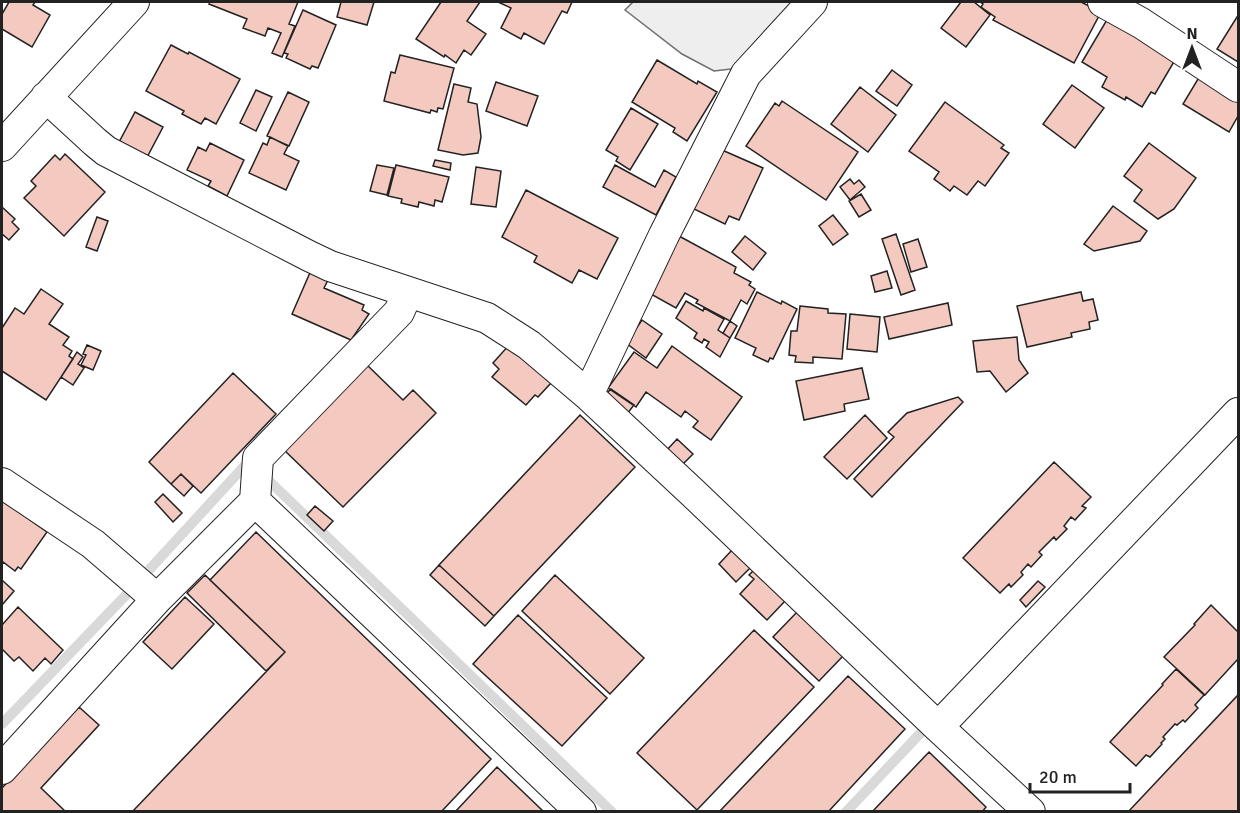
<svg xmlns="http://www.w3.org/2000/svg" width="1240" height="813" viewBox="0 0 1240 813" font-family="Signika,sans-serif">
	<rect width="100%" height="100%" fill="#fff"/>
	<path fill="#eee" stroke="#6f6f6f" stroke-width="1.5" d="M633,2H799L731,69L714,71L682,54L625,10Z"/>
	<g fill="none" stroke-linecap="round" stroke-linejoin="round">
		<path stroke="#d9d9d9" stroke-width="10" d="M261,473L612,812
			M2,724L127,594L249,461L250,462
			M846,812L930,723"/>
	</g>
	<path fill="#f3c9c0" stroke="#222" stroke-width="1.5" d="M9,2H35L33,5L50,15L32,47L2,29V14Z
		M210,2H298L289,24L295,26L282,57L272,53L281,33L268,28L265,36L243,28L247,19L209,4Z
		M341,2H374L367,25L337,17Z
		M441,2H480L467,21L486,34L471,55L464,50L456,63L445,55L444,57L416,39Z
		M498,2H572L567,13L562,11L544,44L524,33L521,39L501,28L511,8Z
		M961,2H974L990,15L966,47L941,28Z
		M980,2H1081L1101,12L1074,63L993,20L995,17L981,7L983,4Z
		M303,10L336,25L318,68L312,66L310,69L286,58L288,54L284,53Z
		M1237,17L1238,18V62L1217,49Z
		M1108,18L1175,60L1155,94L1151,92L1142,107L1126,97L1125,100L1102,87L1107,77L1082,62Z
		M171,45L188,54L189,52L240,79L216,124L205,118L201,124L182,114L184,111L146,91Z
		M400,55L454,68L443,109L438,108L437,112L431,110L430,113L384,101L391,72L395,73Z
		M657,60L697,84L698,81L717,92L687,141L673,132L675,128L632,102Z
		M892,70L912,85L897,106L876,91Z
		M1201,74L1238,97V116L1229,132L1183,104Z
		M496,82L538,96L527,126L486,111Z
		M454,84L471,88L468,102L477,104L481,137L478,153L463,155L438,150Z
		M1072,85L1104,108L1075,148L1043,124Z
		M860,87L896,115L868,152L831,124Z
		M256,90L272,97L256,131L240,123Z
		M288,92L309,102L289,146L267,136Z
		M782,101L858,152L826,200L746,146L775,103L779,106Z
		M945,102L1004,145L1001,148L1009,153L985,186L978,181L967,195L954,186L950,191L934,179L939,172L909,151Z
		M631,108L658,124L630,170L616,161L618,157L606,150Z
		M135,112L163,127L145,161L117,146Z
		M270,137L288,146L284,154L299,161L286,190L249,173L263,143L267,145Z
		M210,143L244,160L227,196L208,186L211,181L187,170L198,147L206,151Z
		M1149,143L1196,178L1174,209L1158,219L1134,201L1142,190L1124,176Z
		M722,150L763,168L739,220L729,216L725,224L694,209Z
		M65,154L105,192L64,236L24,198L36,186L31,181L55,155L60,160Z
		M435,160L451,163L450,170L433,166Z
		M377,165L394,168L387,195L370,191Z
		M396,165L449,177L442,202L435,200L434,206L419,202L418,207L401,203L402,199L388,196Z
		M615,165L655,187L664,170L676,177L656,215L603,187Z
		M476,167L501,171L496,207L471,204Z
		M850,179L854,184L859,180L865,187L850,200L840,187Z
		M526,190L618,238L597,279L579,270L572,283L534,262L537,256L502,237Z
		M861,194L871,210L859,217L849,201Z
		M1113,206L1147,231L1140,241L1094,251L1084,244Z
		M2,207L15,219L12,222L19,229L9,240L2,234V235Z
		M833,215L848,234L833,245L819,226Z
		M97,217L108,221L97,251L86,247Z
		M896,234L915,290L901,295L882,239Z
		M679,236L736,267L734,273L751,282L749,285L755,289L747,304L741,300L730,321L696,303L698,300L685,293L676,308L649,293Z
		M745,236L766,253L753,270L732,252Z
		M918,239L927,267L911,272L903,244Z
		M312,268L330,276L324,288L364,305L362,310L369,314L351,340L292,314Z
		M887,271L892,288L875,292L871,276Z
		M41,289L63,304L49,324L69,337L63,345L72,351L69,356L73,359L46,400L2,371V328L15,308L24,314Z
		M757,292L781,304L782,301L797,309L773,359L770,358L768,362L753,355L756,348L735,338Z
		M1081,292L1083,301L1093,299L1098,320L1089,322L1090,329L1071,333L1072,337L1027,347L1017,306Z
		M686,301L703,311L704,308L724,319L718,330L730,338L720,357L706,347L709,342L704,339L702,343L694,338L697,333L676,318Z
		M948,303L952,325L889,339L884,317Z
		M800,306L828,309V313L846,314L842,359L813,357V363L795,362L796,356L789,355L791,331H797Z
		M850,314L880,317L877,352L847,349Z
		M642,320L662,334L646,358L626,343Z
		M730,321L737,326L730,338L723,333Z
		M1017,337L1019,360L1028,373L1006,392L990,371L977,372L973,341Z
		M510,344L548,377L546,379L551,383L538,397L535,395L526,405L492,377L499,369L493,363Z
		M87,345L101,351L93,370L81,365L86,355L83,354Z
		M672,346L742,397L711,440L693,427L698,421L685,411L681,417L646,392L636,407L608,388L634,352L657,368Z
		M77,352L83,357L78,364L84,368L73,385L61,377Z
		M365,363L403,400L413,390L436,413L343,507L282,448Z
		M862,368L869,399L844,404L845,411L804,420L796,381Z
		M233,373L276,414L201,493L181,474L171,484L149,462Z
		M611,389L634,405L627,414L604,396Z
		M958,397L963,402L872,497L854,479L894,437L888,432L907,413Z
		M580,415L635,467L494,616L439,565Z
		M865,415L887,438L847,479L824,457Z
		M677,439L693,454L681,466L666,451Z
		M1054,462L1091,497L1082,506L1086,508L1075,520L1071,517L1064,526L1067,529L1056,540L1054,537L1039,552L1042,555L1031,567L1028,564L1021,572L1023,575L1011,587L1009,584L1000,593L963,558Z
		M181,474L193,486L184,496L171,484Z
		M163,494L182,513L173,522L155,502Z
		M2,500L47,532L21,569L18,567L15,571L3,562L2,565Z
		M315,506L333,521L324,531L307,515Z
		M256,532L491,759L441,812H132L285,652L210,580Z
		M732,550L750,568L736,582L719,564Z
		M439,565L494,616L485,626L430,575Z
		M754,570L785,601L767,620L740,594L754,579L749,575Z
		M205,575L285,652L266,671L187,593Z
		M555,575L644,658L610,694L522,611Z
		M3,581L14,591L2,605V582Z
		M1038,581L1045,587L1026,607L1020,600Z
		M185,597L214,624L172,669L143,642Z
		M1211,605L1238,632V659L1205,695L1164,657L1195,625L1194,624Z
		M18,607L63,650L51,664L45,658L33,671L19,657L14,661L2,649V625Z
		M797,612L843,656L819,681L773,637Z
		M518,615L607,698L562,746L473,664Z
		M754,630L814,687L697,810L637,753Z
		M1176,669L1204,695L1195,705L1198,708L1185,722L1183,720L1177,725L1175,724L1163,737L1165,739L1161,743L1162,744L1150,757L1146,755L1136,766L1110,742L1163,685L1162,684Z
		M848,676L905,729L828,812H719Z
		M1238,695V812H1128Z
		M79,707L99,725L41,788L66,812H2V788Z
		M929,752L986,807L982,812H872Z
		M497,767L544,812H455Z"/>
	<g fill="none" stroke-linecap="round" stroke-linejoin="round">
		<g stroke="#222" stroke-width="32">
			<path id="minor" d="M1103,2L1141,23L1238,87
				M46,97L95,142L106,151L309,256L330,266L487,318L529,345L588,395L693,493L936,725L1030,812
				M2,146L134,2
				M588,395L664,235L746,74L812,2
				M2,483L93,544L157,599
				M255,501L258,458L399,312L408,292
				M938,727L1238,413
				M2,769L157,599L255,501L581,812"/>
		</g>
		<use href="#minor" stroke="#fff" stroke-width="30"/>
	</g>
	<rect width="1240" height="813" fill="none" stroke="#222222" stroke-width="6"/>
	<g transform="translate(1192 48)" stroke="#ffffff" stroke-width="4.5" paint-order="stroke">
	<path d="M0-4.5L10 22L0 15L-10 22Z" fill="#222222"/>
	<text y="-9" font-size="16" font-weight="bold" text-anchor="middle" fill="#222222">N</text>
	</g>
	<path d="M1030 783v9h100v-9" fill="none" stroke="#222222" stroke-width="3"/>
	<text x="1039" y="783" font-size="18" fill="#222222" stroke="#ffffff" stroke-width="4.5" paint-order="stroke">20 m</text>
</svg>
